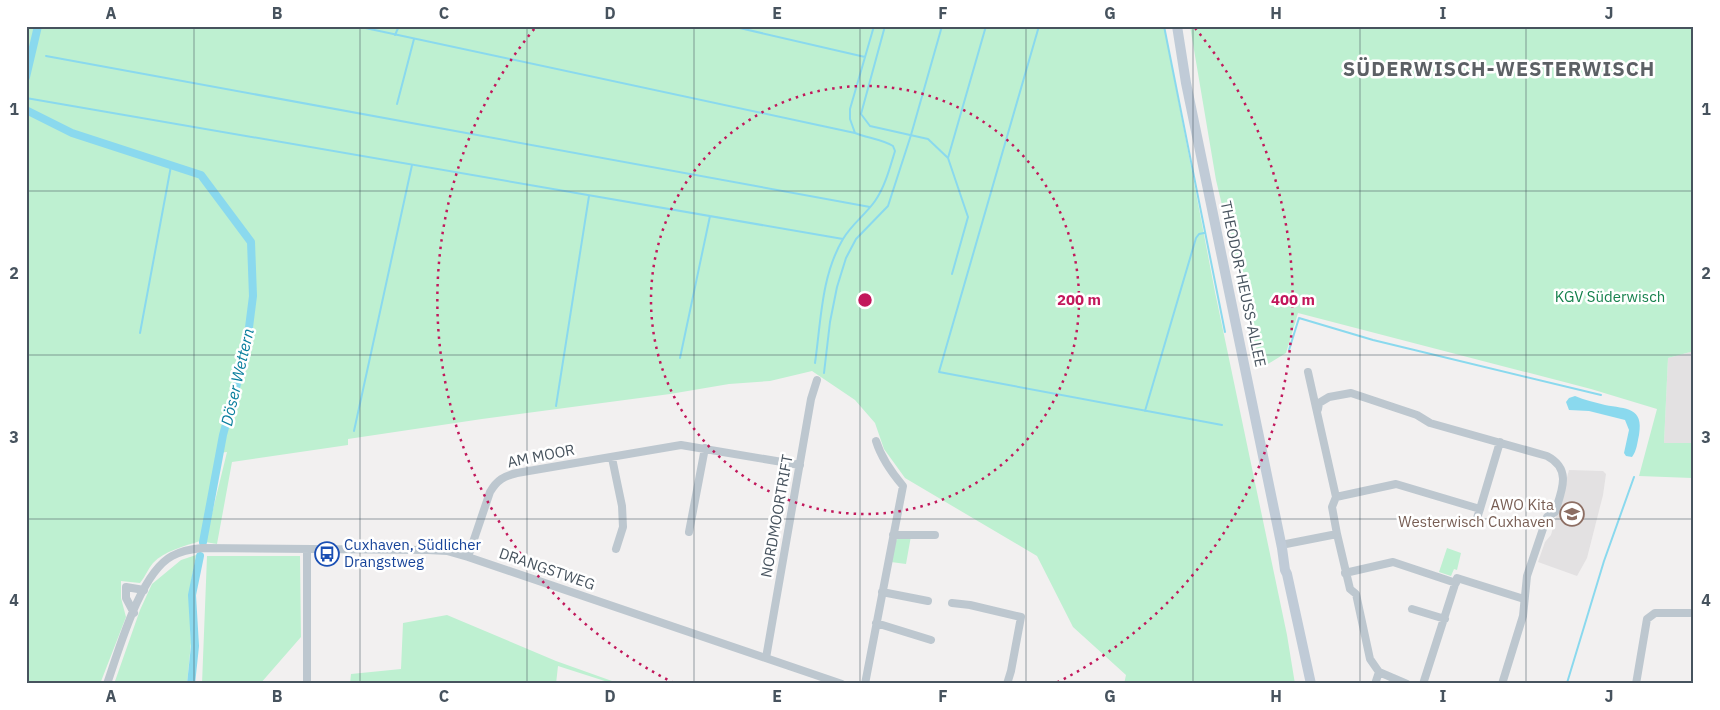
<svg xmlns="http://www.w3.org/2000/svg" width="1720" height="710" viewBox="0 0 1720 710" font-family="'IBM Plex Sans',sans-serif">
	<rect width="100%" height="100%" fill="#f2f0f0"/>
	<path fill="#e3e1e2" d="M1694,351V443H1664L1668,358Z
		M1569,470L1603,471L1606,474L1603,495L1587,558L1577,576L1538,562L1545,542L1551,535Z"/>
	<path fill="#bef0d1" d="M26,26H1164L1215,292L1287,635L1295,684H1124L1126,675L1073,627L1037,556L905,478L884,449L875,423L855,400L812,371L770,381L729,384L670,394L482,419L348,439V445L232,462L217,544L205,542L227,452L218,453L200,541C185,546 164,551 153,563C148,569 145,577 140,583L121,581V598L126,617L100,684H26Z
		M1190,26H1694V351L1668,358L1664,443H1694V475L1692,478L1639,476L1657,409L1591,389L1298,313L1286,353L1263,367L1259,360L1216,180Z
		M911,536L906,564L891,562L895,542L899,537Z
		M1447,548L1461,553L1457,570L1454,569L1451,576L1439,572Z
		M196,555L189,594L191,643L187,684H114L140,610L152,584L181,560Z
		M207,556H300L301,637L260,684H202Z
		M447,615L556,661L612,681L611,683L558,666L556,684H350L351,674L401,669L403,623Z"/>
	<path fill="#8ad9ee" d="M1575,396C1584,400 1595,402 1605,405C1626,409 1644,407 1639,435C1637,444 1637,450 1632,457L1626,456L1624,453L1629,430L1625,420L1589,411L1569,410L1566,402L1569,398Z"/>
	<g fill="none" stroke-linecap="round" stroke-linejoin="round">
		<path stroke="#8ad9ee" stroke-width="2" d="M356,26L855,133
			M731,26L865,57
			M885,26L861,114L870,126L928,139L948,158L968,217L952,274
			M1039,26L939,372L1222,425
			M1164,26L1225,332
			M395,35L399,26
			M46,56L870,207
			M26,98L843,239
			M397,104L414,39
			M948,158L986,26
			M140,333L171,166
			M1289,350L1299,318L1373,340L1601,395
			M680,358L710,216
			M815,363C821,322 821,276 843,239C851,225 866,214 875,201C885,187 890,167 895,151L893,146C881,139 867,138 855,133L850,119V109L874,26
			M824,373L830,322L837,287L846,258L856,239L888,206L911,135L942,26
			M556,406L589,196
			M1145,411L1196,238L1199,234L1204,233
			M354,431L412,165
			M1567,683L1604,561L1634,477"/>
		<path stroke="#8ad9ee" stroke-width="8" d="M26,77L38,26
			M26,110L72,133L201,175L251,242L253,296L246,351L223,435L203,542
			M191,684L195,646L192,595L200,556"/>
		<path stroke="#bdc7cf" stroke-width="8" d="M1308,372L1336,497L1332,507L1337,534
			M1318,409L1319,403L1329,397L1351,393L1417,415L1430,423L1547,456C1572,469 1562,490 1555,512L1547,517L1527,576L1523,616L1502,684
			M612,458L622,506L623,527L616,549
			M1336,497L1396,484L1480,509L1500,442
			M1475,524L1480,509
			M689,532L705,448
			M893,535H935
			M1281,545L1337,534L1350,589L1356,594L1370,659L1379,672L1407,684
			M307,550V684
			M468,557L490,492C497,480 504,476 517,473L681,445L800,465
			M1345,573L1393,562L1456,583
			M882,592L928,601
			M952,603L970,605L1021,617L1011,671L1007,684
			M1412,609L1445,619
			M134,613L126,598V587L144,590
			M876,623L931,640
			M766,658L811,399L817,380
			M107,684C119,650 140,573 172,556C181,551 192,549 202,548L427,550L447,551L468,557L842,684
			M865,684L903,486C892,473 881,457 876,441
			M1375,684L1379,672
			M1423,684L1457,578L1524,599
			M1636,684L1647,619L1655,613H1694"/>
		<path stroke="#c0cbd7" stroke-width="10" d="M1177,26L1186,83L1282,548L1285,570L1287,574L1311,684"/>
	</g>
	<path fill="none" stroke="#47535e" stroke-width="1" stroke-opacity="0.55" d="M194,26V684M360,26V684M527,26V684M694,26V684M860,26V684M1026,26V684M1193,26V684M1360,26V684M1526,26V684M26,191H1694M26,355H1694M26,519H1694"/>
	<g fill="none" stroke="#c2185b" stroke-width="2.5" stroke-dasharray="2.5 5">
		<circle cx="865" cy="300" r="214"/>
		<path d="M674 683A428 428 0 0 1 535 28M1195 28A428 428 0 0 1 1056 683"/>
	</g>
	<defs>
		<g id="school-ring" transform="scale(1.25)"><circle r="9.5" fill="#fff" stroke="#8d6e63" stroke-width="1.5"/><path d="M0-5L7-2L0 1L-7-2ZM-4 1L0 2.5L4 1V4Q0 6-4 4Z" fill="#8d6e63"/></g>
		<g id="bus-ring" transform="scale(1.25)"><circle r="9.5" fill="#fff" stroke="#1a4fb4" stroke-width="1.5"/><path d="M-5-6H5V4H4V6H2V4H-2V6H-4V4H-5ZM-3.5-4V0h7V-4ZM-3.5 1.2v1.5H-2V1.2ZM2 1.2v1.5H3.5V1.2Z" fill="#1a4fb4"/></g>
	</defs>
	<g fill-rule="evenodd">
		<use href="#school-ring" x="1572" y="514"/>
		<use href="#bus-ring" x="327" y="554"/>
	</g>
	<g text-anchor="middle" stroke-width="5" stroke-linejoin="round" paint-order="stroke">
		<g font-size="15" fill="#47535e" stroke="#fff">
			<text transform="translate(1243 284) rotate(78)" y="5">THEODOR-HEUSS-ALLEE</text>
			<text transform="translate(541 456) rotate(-11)" y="5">AM MOOR</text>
			<text transform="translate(777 516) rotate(-80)" y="5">NORDMOORTRIFT</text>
			<text transform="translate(547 569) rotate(19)" y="5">DRANGSTWEG</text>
		</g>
		<g font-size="15" fill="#15814c" stroke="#fff">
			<text x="1610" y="302">KGV Süderwisch</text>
		</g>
		<g font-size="15" fill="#785e54" stroke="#fff" text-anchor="end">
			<text x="1554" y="510">AWO Kita<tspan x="1554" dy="17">Westerwisch Cuxhaven</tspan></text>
		</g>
		<g font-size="15" fill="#164399" stroke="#fff" text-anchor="start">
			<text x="344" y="550">Cuxhaven, Südlicher<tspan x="344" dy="17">Drangstweg</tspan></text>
		</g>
		<g font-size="16" font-style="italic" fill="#0b7f9e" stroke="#fff">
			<text transform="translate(237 377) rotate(-77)" y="6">Döser Wettern</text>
		</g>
		<g font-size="20" font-weight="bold" letter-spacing="1" fill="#5c6065" stroke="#fff">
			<text x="1499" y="76">SÜDERWISCH-WESTERWISCH</text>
		</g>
	</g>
	<circle cx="865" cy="300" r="8" fill="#c2185b" stroke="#fff" stroke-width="2.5"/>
	<g font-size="15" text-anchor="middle" font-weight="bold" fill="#c2185b" stroke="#fff" stroke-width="5" stroke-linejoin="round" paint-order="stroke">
		<text x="1079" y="305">200 m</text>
		<text x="1293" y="305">400 m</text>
	</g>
	<rect width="1720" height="710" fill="none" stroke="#ffffff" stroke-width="55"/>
	<rect x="28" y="28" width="1664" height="654" fill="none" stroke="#47535e" stroke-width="2"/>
	<g font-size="16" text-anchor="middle" font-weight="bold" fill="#47535e">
		<text x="111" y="19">A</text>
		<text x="277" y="19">B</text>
		<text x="444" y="19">C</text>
		<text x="610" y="19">D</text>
		<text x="777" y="19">E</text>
		<text x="943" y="19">F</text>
		<text x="1110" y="19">G</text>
		<text x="1276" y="19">H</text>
		<text x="1443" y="19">I</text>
		<text x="1609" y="19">J</text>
		<text x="14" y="115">1</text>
		<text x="1706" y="115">1</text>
		<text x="14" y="279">2</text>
		<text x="1706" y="279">2</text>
		<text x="14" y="443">3</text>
		<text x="1706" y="443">3</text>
		<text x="14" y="606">4</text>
		<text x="1706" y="606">4</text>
		<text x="111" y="702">A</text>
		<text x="277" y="702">B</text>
		<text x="444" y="702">C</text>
		<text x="610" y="702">D</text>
		<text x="777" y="702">E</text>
		<text x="943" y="702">F</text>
		<text x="1110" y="702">G</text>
		<text x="1276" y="702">H</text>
		<text x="1443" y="702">I</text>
		<text x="1609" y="702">J</text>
	</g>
</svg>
